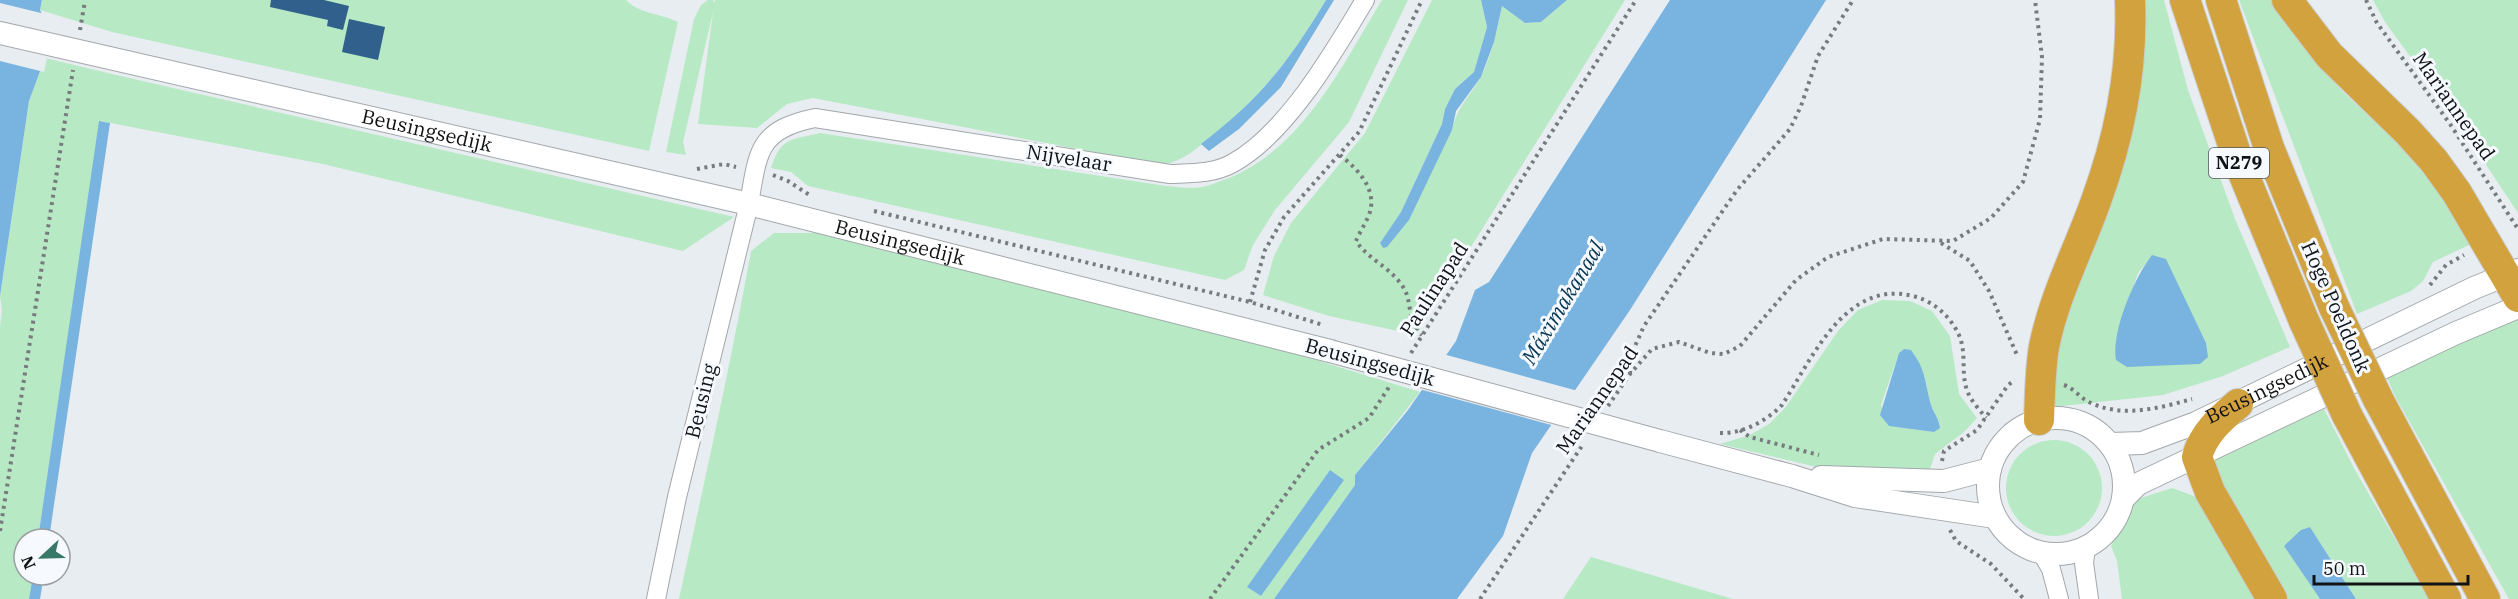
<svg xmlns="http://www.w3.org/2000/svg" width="2518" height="599" viewBox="0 0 2518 599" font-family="'IBM Plex Serif',serif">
	<rect width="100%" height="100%" fill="#e8edf1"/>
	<path fill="#b7e9c4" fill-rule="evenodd" d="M42,0H626C639,14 660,13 678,22L649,151L112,32L40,10Z
		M708,0H713L715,3V0H1326C1293,55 1262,97 1211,137C1192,151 1185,161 1160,165L813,98L787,104L757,128L698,124L713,12L683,142L686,155L666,152L694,19L701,5Z
		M1382,0H1408L1349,122L1275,210L1253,245L1244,270L1225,280L808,186L791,172L771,168C781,137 791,140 820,133L1166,186C1177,187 1191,189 1202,187C1210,186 1217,182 1224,180C1302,151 1341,67 1382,0Z
		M1432,0H1481L1487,27L1474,72L1455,89L1445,109L1442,124L1401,212L1380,243L1383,248L1452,130C1458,105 1469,98 1481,77C1492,55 1497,29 1502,5L1525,23L1541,22L1567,0H1625L1416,335L1329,316L1263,295L1274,256L1291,223L1365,133Z
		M2137,0H2164L2188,90L2235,219L2290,347L2223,376L2163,395L2044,408ZM2152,256L2114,346L2138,273Z
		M2239,0H2271L2295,36L2343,92L2397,142L2445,199L2471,244L2433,262L2423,281L2411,291L2357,314Z
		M2373,0H2518V213L2455,118L2385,22Z
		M45,58L112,74L734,217L683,251L323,164L100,121L38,539H24V575H33L29,599H0V326L2,310L0,296L29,101Z
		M774,233H816L1297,354L1420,392L1355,475V485L1274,599H679C704,483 730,368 751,251ZM1330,471L1343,480L1261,596L1248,587Z
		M1882,300L1910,301L1932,311L1950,336L1959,394L1977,418L1964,432L1935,454L1928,475L1825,469L1720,444L1750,435L1769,424L1785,408L1838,331L1858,310ZM1904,349C1930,374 1922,373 1931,405C1934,414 1939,418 1940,427L1934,432L1890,426L1881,405L1899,353Z
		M2518,317V599H2509L2395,396L2386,375Z
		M2324,409L2355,470L2430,599H2356L2310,527L2284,546L2320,599H2282L2209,461Z
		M2006 488a48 48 0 1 1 96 0a48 48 0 1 1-96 0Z
		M2172,488L2194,496L2210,509L2261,599H2122L2117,561L2111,546L2135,500Z
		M1591,557L1733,599H1563Z"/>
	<path fill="#79b4e0" d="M0,0H42L40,10L50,30L45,58L29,101L0,296Z
		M1326,0H1334L1281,87L1239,129L1209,151L1201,144C1260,99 1288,63 1326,0Z
		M1481,0H1567L1541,22L1525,23L1502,6L1494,42L1481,77L1456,111L1452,130L1409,220L1387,247L1383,248L1380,243L1401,212L1442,124L1445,109L1455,89L1474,72L1487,27Z
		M1670,0H1826L1630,310L1532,453L1503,536L1457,599H1274L1355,485V475L1408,410L1456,341L1475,290L1489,282Z
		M99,121L110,123L49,539H38Z
		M2152,255L2166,259L2206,343L2208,357L2200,364L2127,367L2116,360C2111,332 2134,278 2152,255Z
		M1904,349L1911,350C1927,372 1924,380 1931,405C1934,414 1939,418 1940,428L1934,432L1889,426L1880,415L1899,353Z
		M1330,470L1344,480L1261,596L1247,587Z
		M2310,527L2356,599H2320L2284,546L2301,530Z
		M33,575H44L40,599H29Z"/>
	<path fill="#e8edf1" d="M0,3L45,14L53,30L44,72L0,61Z
		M1443,354L1578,391L1555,426L1419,389Z"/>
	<path fill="#31608c" d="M271,0H324L349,6L343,30L327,26L328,20L270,7Z
		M349,19L385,27L378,60L342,52Z"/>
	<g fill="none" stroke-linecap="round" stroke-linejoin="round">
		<g stroke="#a3a7ab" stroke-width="20">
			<path id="minor" d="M2086,548L2084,563L2089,599
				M2042,553L2051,569L2059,599
				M656,599L677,497L749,204C758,151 758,130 815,118L1170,174C1191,173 1214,174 1233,163C1287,133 1334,52 1365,0"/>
		</g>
		<g stroke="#a3a7ab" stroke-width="24">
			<g id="tertiary">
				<path id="s1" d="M0,33L749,204L1330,351"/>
				<circle cx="2056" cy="486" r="68"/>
				<path d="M1660,441L1792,476L1855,496L1995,517"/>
				<path id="s2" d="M2110,444L2142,443L2196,423L2474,288L2518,270"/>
				<path d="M1821,477L1944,481L1990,469"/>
				<path d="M2124,498L2138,484L2456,333L2518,307"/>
			</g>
		</g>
		<g stroke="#cbcbcb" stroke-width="32">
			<path id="trunk" d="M2185,0L2239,163L2304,321
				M2221,0L2269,148L2334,307
				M2287,0L2329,55L2408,132L2434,161L2457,193L2518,297
				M2378,399L2485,599
				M2238,404C2220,419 2203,434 2197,457L2210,492L2272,599
				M2347,415L2446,599
				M2039,420C2040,396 2040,371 2044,347C2054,296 2079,249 2096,201C2120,136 2133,70 2130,0"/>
		</g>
		<path stroke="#787b7e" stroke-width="4" stroke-dasharray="3 4.5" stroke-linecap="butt" d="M2366,0L2377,23L2450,124L2518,229
			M80,30L85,1
			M1340,155C1355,167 1374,185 1371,207C1370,217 1360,231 1356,241C1368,259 1388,266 1401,284C1414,300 1405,320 1422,335
			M697,169L724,164L736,167
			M773,175L788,181L811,196
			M874,211L1250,302L1323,325
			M1941,243L1970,261L1989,291L2017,355
			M2430,285L2446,265L2464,255
			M1250,302L1265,250L1284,217L1359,132L1422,0
			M1411,353L1636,0
			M1630,374L1631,355L1644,326L1737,190L1790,129L1801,106L1818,56L1853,0
			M2064,385C2075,389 2081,399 2091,403C2123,418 2160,408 2192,399
			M1608,406L1630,374L1652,349L1679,342L1710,353L1724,354L1740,346L1796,280L1828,257L1883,239L1953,241L1991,218L2023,182L2040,119L2042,57L2035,0
			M1740,430L1750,437L1819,455
			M1720,433C1743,434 1766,421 1782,405C1812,359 1845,279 1913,296C1933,301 1949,315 1958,333C1967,351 1961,369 1966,387C1969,399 1979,409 1986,418
			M1942,461L1944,451L1977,430L2008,385L2015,380
			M1950,530L1956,541L1991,564L2024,599
			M0,531L73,70
			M1210,599L1318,450L1369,418L1389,387
			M1480,599L1584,443"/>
		<use href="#minor" stroke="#fff" stroke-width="18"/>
		<use href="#tertiary" stroke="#fff" stroke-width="22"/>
		<use href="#trunk" stroke="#d2a23e" stroke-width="30"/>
		<g stroke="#a3a7ab" stroke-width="24" stroke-linecap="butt">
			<path id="tertiary-bridge" d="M1330,351L1660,441"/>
		</g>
		<g stroke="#cbcbcb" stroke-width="32" stroke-linecap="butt">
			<path id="trunk-bridge" d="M2334,307L2378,399
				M2304,321L2347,415"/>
		</g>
		<use href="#tertiary-bridge" stroke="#fff" stroke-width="22"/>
		<use href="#trunk-bridge" stroke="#d2a23e" stroke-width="30"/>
	</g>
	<g text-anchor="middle" stroke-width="6" stroke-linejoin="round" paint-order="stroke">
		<rect fill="#f6faff" stroke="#56585a" stroke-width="1.5" x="2209" y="148" width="60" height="30" rx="4.5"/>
		<g font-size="18" font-weight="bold" fill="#111214">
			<text x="2239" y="169">N279</text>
		</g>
		<g font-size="20" fill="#111214" stroke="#f6faff">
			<text transform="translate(2454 106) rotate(55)" y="7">Mariannepad</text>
			<text dy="7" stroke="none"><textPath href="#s1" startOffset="438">Beusingsedijk</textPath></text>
			<text transform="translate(1069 158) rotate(9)" y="7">Nijvelaar</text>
			<text dy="7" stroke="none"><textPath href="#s1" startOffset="924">Beusingsedijk</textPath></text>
			<text transform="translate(1434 289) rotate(-57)" y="7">Paulinapad</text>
			<text transform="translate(2336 307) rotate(66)" y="7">Hoge Poeldonk</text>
			<text transform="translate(1370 362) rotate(15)" y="7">Beusingsedijk</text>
			<text dy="7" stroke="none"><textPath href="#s2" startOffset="168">Beusingsedijk</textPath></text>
			<text transform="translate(1597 400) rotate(-55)" y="7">Mariannepad</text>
			<text transform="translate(701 401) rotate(-76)" y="7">Beusing</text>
		</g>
		<g font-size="21" font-style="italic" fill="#053653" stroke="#f6faff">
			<text transform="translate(1563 303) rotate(-59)" y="7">Máximakanaal</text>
		</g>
	</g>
	<g transform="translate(42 557) rotate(248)"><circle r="28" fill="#f6faff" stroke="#9a9da1" stroke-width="1.5"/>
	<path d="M0-4.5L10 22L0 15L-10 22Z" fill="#377868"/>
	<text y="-9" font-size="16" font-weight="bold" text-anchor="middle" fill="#111214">N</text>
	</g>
	<path d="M2314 575v9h154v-9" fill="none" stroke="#111214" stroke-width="3"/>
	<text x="2323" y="575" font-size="18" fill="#111214" stroke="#f6faff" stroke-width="4.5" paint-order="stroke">50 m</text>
</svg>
